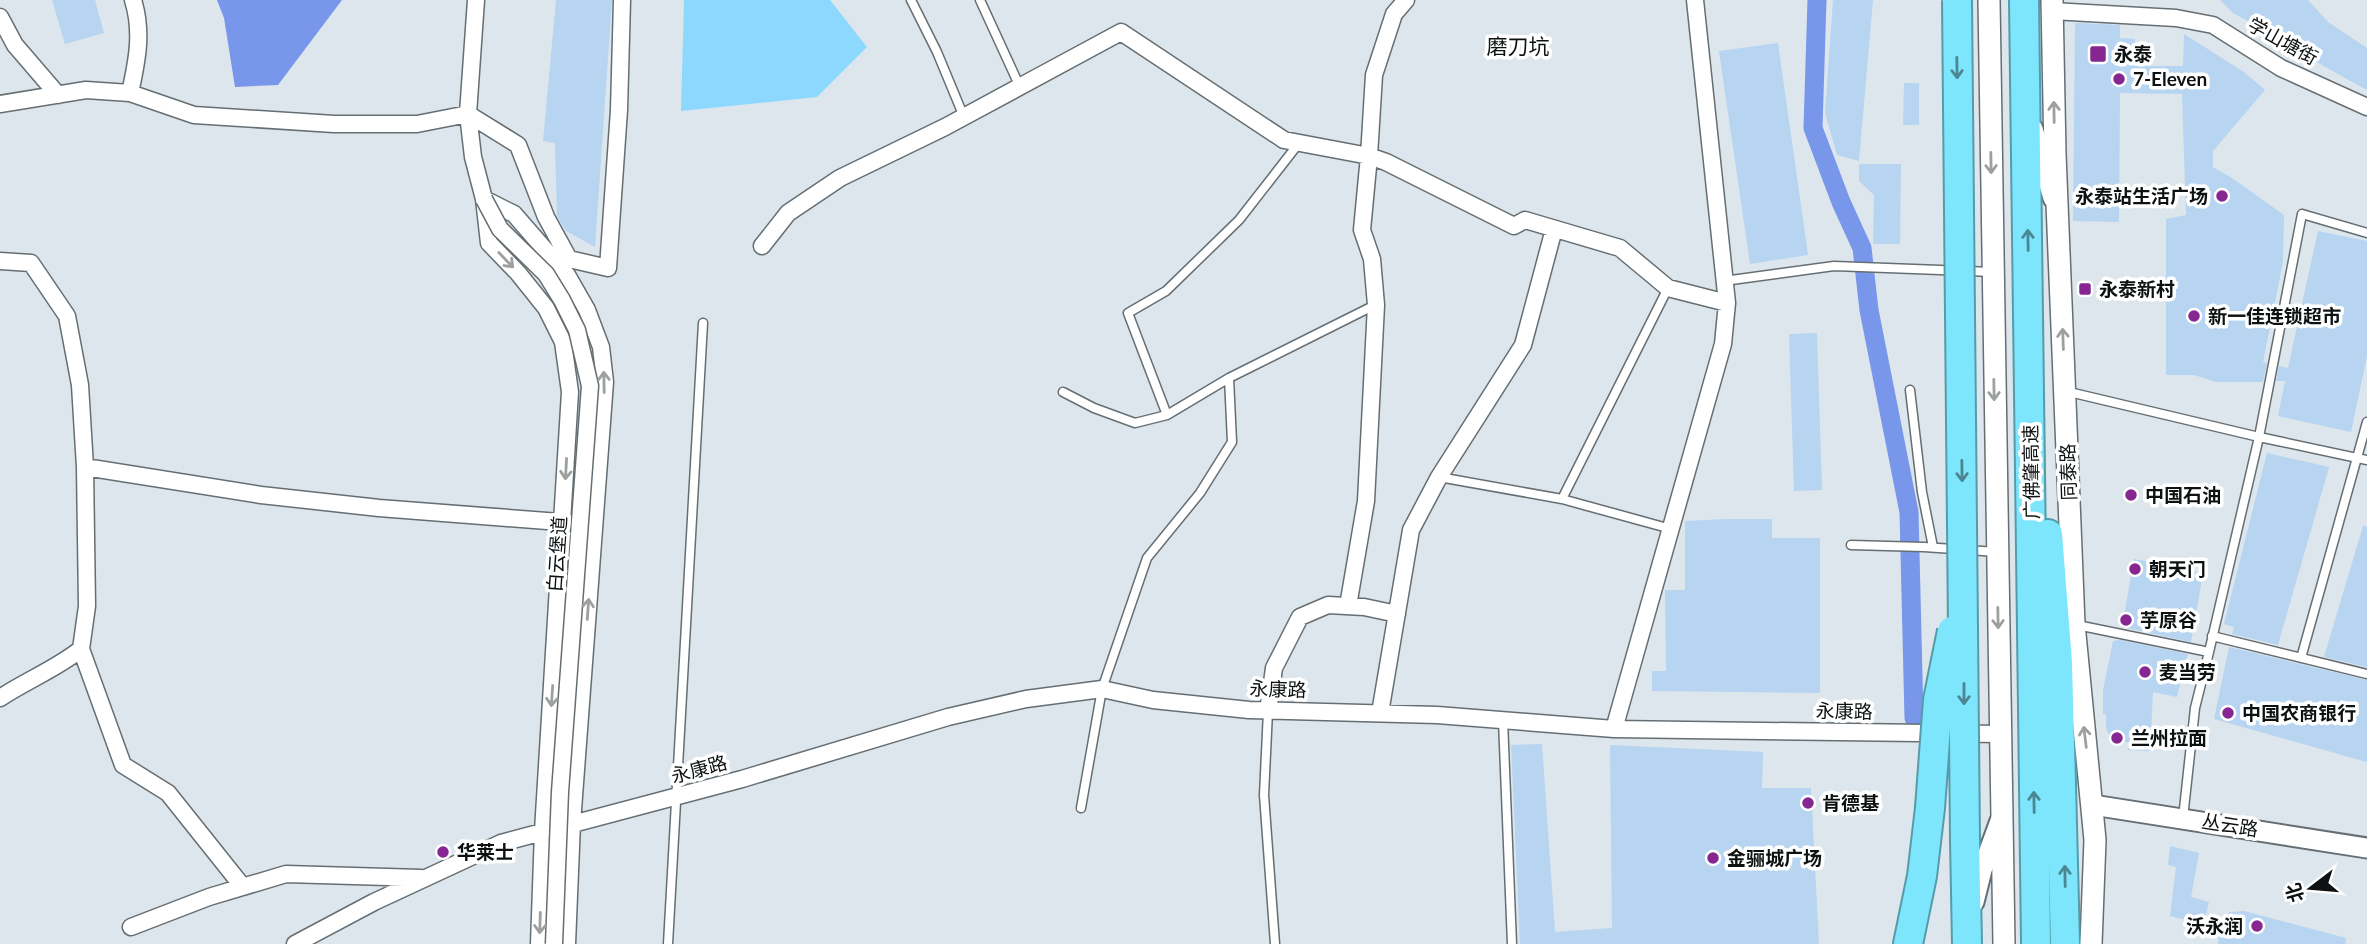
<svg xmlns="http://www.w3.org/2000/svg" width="2367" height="944" viewBox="0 0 2367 944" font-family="Lato,'Noto Sans SC',sans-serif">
	<rect width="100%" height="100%" fill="#dce6ec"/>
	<path fill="#8cd8fe" d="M684,0H830L867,47L817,97L681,111Z"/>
	<path fill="#7896ea" d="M217,0H342L278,85L235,87L224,18Z"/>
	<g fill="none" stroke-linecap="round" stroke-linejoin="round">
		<path stroke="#7896ea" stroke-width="19" d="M1817,0L1813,128L1841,202L1862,248L1869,310L1909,512L1914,718"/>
	</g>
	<path fill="#b7d4f1" d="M52,0H95L104,33L65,44Z
		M556,0H612L595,247L566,231L557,216L555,143L543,141Z
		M1833,0H1873L1859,161L1837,155L1825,113Z
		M2220,0H2308L2328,22L2367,48V90L2302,54L2304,51L2233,13Z
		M2075,23L2120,25V38L2135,39V66H2183L2184,34L2244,72L2265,90L2213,151V167L2232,178L2284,215L2283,262L2263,362L2267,363L2263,382H2216L2194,375H2166V219L2186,215L2182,94L2120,93L2119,222L2073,221Z
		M1778,43L1808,255L1750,264L1719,51Z
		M1904,83H1919V125H1903Z
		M1859,164H1901L1900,244H1873L1874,195L1859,181Z
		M2318,231L2367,241V356L2351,432L2278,416L2285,381H2276L2279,366L2288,368Z
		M1817,333L1822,490L1794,491L1789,334Z
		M2267,453L2329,467L2278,645L2232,634L2234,627L2224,624Z
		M1726,519H1772V538H1820V693L1652,691V671H1666L1665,590H1685V521Z
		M2363,526L2367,527V667L2324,657Z
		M2134,559L2203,573L2191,642L2122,627Z
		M2120,640L2188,654L2177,697L2153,692L2150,751L2128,750L2129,743L2110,737L2106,728V714H2103V690L2113,641Z
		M2229,647L2367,680V762L2214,719Z
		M1542,744L1555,932L1612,928L1610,745L1763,752L1762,788H1811L1819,944H1520L1511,745Z
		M2170,846L2199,853L2191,897L2209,902L2204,924L2170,916L2176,867L2168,865Z
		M2244,911L2346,938L2345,944H2218L2219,922L2230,912Z"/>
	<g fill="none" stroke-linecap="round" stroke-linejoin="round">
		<g stroke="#656e73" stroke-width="11">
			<path id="service" d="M911,0L937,52L964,117
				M980,0L1020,87
				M1724,281L1834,266L1993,272
				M1910,390L1922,492L1933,547
				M2065,391L2259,437L2367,460
				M1063,392L1094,408L1135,423L1167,415L1229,378L1375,305
				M1167,415L1128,313L1166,291L1239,220L1299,143
				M1439,477L1562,499L1671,529
				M1562,499L1668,288
				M1851,545L1924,547L1997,552
				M2077,625L2209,652L2195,708L2183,818
				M2212,636L2367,674
				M2209,652L2259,437L2302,214L2367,233
				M2301,658L2367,422
				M1268,711L1264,795L1275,944
				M1503,720L1512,944
				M1081,808L1102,689L1147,558L1200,493L1232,442L1229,378
				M668,944L703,323"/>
		</g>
		<g stroke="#656e73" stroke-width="19">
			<path id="minor" d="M476,0L468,114L473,157L484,199L489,243L518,273L546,308L563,342L570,392L543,831L539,944
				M2052,11L2176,18L2213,25L2281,68L2367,107
				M0,17L15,45L58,95
				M130,93C137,61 143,32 133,0
				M0,104L86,90L130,93L194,115L334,124H417L468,114L518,145L546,217L569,259L608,268L619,110L622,0
				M484,199L514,214L567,275L587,310L601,347L605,382L572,823L567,944
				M762,246L788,213L840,178L945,127L1121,32L1284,140L1369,156L1386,162L1514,226L1525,220L1620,248L1668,288L1727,303
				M0,261L31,263L67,316L80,385L85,467L87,606L81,649C56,669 27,680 0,698
				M85,467L261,495L379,508L573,523
				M1348,606L1366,501L1376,305L1372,259L1362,230L1369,156L1374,75L1394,14L1406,0
				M81,649L123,765L168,793L243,887
				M1268,711L1274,668L1300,617L1328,605L1364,607L1397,614
				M1380,713L1411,530L1439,477L1523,345L1554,229
				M1614,729L1723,344L1727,303L1695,0
				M131,927L209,897L286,874L421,878
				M295,944L374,902L501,843L742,779L948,717L1026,699L1102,689L1153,700L1249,710L1437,715L1614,729L2000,734"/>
		</g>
		<g stroke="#656e73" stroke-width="23">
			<path id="tertiary" d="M2033,129L2053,198
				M2093,805L2367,848
				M1974,902L1982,870L2000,821"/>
		</g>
		<g stroke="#656e73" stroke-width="24">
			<path id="secondary" d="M1989,0L2004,944
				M2052,0L2055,154L2074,624L2095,840L2091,944"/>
		</g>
		<g stroke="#569baa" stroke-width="32">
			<path id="motorway" d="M2024,0L2036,944
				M2048,534L2058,663L2065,944
				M1965,840L1967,944
				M1908,944L1922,876L1930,808"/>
		</g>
		<use href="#service" stroke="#fff" stroke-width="8"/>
		<use href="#minor" stroke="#fff" stroke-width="16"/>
		<use href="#tertiary" stroke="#fff" stroke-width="19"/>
		<use href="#secondary" stroke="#fff" stroke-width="21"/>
		<use href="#motorway" stroke="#7ee6fc" stroke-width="28"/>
		<g stroke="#656e73" stroke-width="19" stroke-linecap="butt">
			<path id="minor-bridge" d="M484,199L500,229L546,274L562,300L577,330L590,386L560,792L554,944"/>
		</g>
		<g stroke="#569baa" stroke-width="32" stroke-linecap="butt">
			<path id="motorway-bridge" d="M1957,0L1965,840
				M1930,808L1938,700L1952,631"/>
		</g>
		<use href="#minor-bridge" stroke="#fff" stroke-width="16"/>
		<use href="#motorway-bridge" stroke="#7ee6fc" stroke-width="28"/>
	</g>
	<defs><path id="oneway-shaft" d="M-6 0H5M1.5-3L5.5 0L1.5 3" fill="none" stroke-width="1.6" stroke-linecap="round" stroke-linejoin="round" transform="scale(1.75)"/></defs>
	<g stroke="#4b8693">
		<use href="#oneway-shaft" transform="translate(1957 68) rotate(89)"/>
		<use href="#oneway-shaft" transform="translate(2028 240) rotate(-91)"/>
		<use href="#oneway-shaft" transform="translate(1962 471) rotate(89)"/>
		<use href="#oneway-shaft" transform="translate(1964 694) rotate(90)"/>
		<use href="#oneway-shaft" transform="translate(2034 802) rotate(-91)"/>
		<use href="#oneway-shaft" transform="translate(2065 876) rotate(-91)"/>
	</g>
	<g stroke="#9ea0a0">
		<use href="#oneway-shaft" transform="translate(2054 112) rotate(-91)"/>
		<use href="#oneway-shaft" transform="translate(1991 163) rotate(89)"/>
		<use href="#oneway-shaft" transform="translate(506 260) rotate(46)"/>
		<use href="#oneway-shaft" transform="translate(2063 339) rotate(-92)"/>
		<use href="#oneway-shaft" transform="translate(604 382) rotate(-91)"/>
		<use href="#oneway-shaft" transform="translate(1994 390) rotate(89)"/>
		<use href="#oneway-shaft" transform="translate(566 469) rotate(93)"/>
		<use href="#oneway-shaft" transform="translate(588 609) rotate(-86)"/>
		<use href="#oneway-shaft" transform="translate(1998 618) rotate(89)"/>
		<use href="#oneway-shaft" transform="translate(552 696) rotate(94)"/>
		<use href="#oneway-shaft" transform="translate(2085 737) rotate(-97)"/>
		<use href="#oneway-shaft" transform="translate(540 923) rotate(92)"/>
	</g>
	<g fill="#862791" stroke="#fff" stroke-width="2.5">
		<rect x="2089" y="45" width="18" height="18" rx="3.5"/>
		<circle cx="2119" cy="79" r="7"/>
		<circle cx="2222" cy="196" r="7"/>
		<rect x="2078" y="282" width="14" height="14" rx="3.5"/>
		<circle cx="2194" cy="316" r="7"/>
		<circle cx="2131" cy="495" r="7"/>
		<circle cx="2135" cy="569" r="7"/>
		<circle cx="2126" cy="620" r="7"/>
		<circle cx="2145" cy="672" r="7"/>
		<circle cx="2228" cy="713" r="7"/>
		<circle cx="2117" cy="738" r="7"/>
		<circle cx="1808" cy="803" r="7"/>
		<circle cx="443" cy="852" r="7"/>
		<circle cx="1713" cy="858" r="7"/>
		<circle cx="2257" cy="926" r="7"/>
	</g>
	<g text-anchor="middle" stroke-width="7" stroke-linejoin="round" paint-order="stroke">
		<g font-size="19" fill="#0d1112" stroke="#fff">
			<text transform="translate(2283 41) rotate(29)" y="7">学山塘街</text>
			<text transform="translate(2031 472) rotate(-91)" y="7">广佛肇高速</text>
			<text transform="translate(2068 472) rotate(-92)" y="7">同泰路</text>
			<text transform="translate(557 554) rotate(-86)" y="7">白云堡道</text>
			<text transform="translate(1278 689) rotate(2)" y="7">永康路</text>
			<text transform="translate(1844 711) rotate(1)" y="7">永康路</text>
			<text transform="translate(699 769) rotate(-15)" y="7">永康路</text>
			<text transform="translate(2230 825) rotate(9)" y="7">丛云路</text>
		</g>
		<g font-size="19" font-weight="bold" fill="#0d1112" stroke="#fff" text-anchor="start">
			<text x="2114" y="61">永泰</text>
			<text x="2133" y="86">7-Eleven</text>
			<text x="2208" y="203" text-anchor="end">永泰站生活广场</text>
			<text x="2099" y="296">永泰新村</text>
			<text x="2208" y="323">新一佳连锁超市</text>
			<text x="2145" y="502">中国石油</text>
			<text x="2149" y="576">朝天门</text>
			<text x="2140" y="627">芋原谷</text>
			<text x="2159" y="679">麦当劳</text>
			<text x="2242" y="720">中国农商银行</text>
			<text x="2131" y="745">兰州拉面</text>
			<text x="1822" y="810">肯德基</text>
			<text x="457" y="859">华莱士</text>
			<text x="1727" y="865">金骊城广场</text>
			<text x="2243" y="933" text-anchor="end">沃永润</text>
		</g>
		<g font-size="21" fill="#0d1112" stroke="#fff">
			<text x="1518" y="54">磨刀坑</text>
		</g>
	</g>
	<g transform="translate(2311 888) rotate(254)" stroke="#ffffff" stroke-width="5" paint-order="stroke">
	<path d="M0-5L12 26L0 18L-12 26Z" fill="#0d1112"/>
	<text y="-10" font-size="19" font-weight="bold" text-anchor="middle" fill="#0d1112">北</text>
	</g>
</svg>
